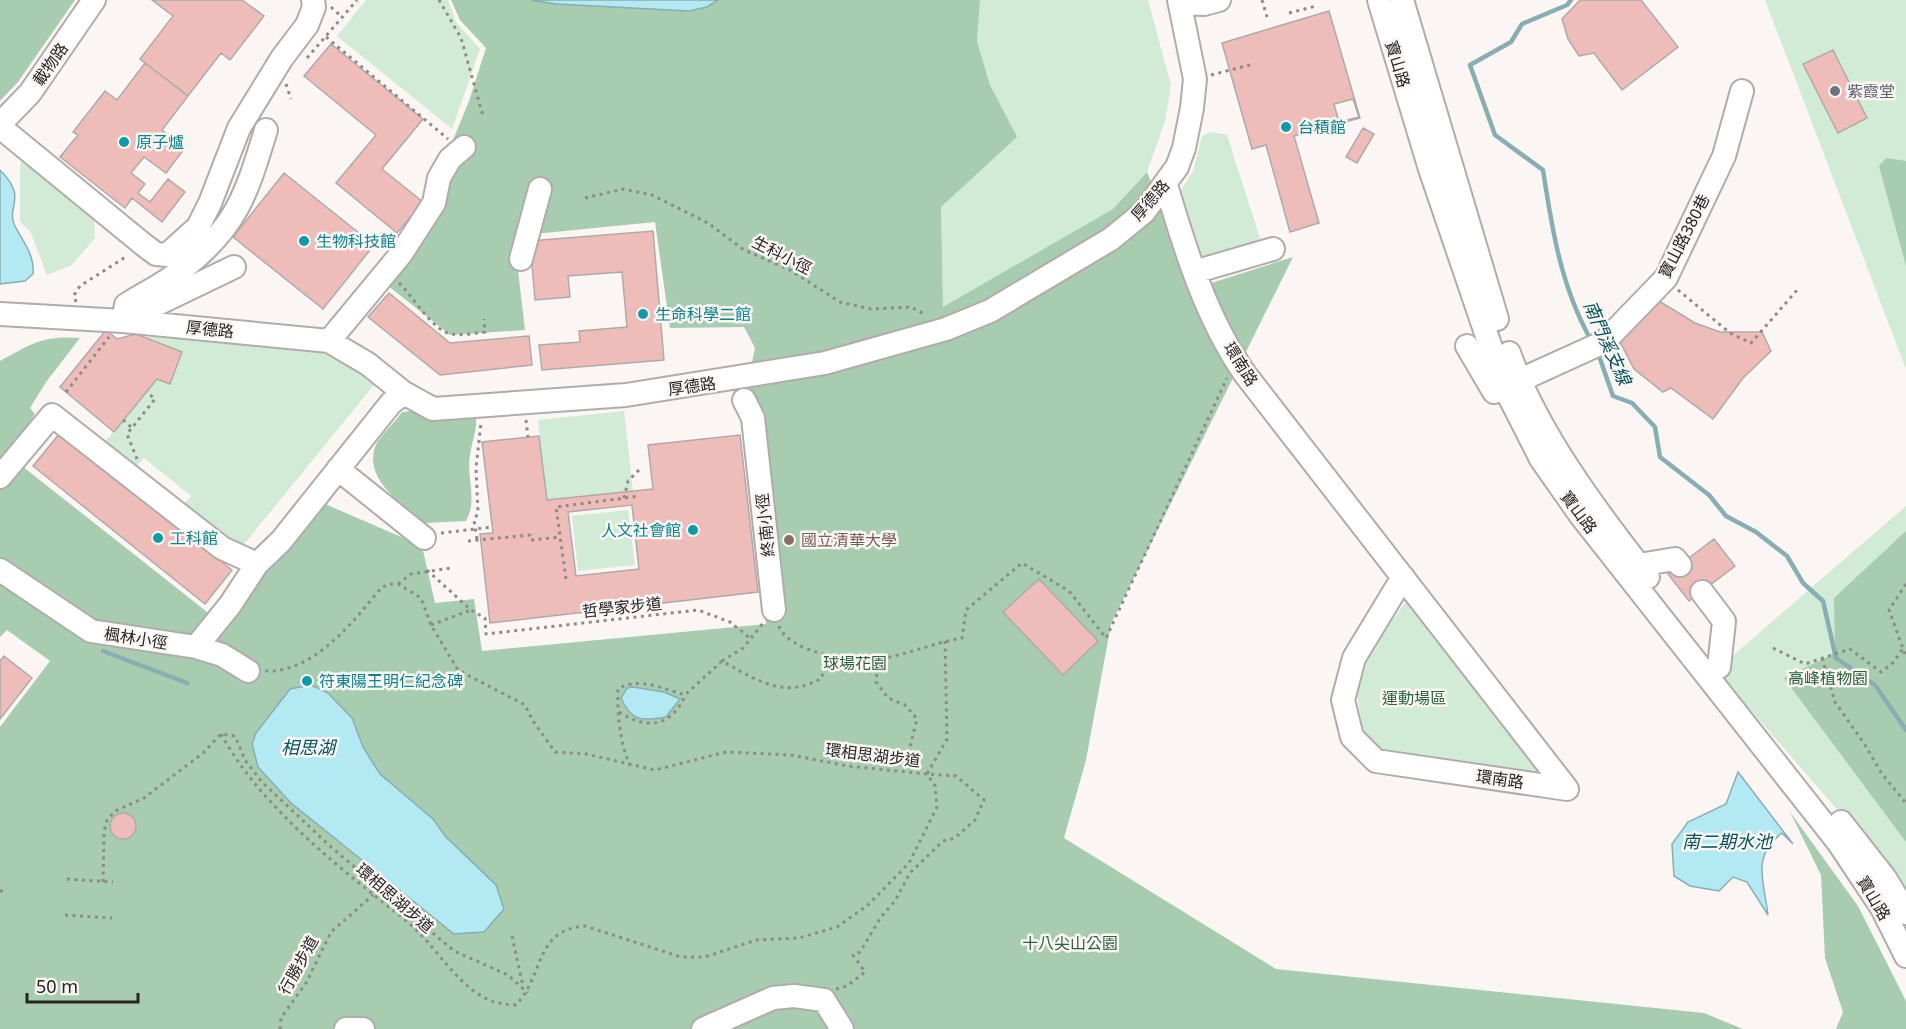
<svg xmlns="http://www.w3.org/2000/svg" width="1906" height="1029" viewBox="0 0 1906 1029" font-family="'Noto Sans','Noto Sans TC',sans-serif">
	<rect width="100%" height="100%" fill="#fbf6f4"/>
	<path fill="#d1ebd6" d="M366,0H448L456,22L480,49L452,129L337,36Z
		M980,0H1148L1171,85L1165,121L1147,172L1113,209L943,308L941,207L1016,137L990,85L977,41Z
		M1765,0H1906V369Z
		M1212,132L1227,135L1260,238L1254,246L1206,262L1198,257L1179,193L1193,171L1202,136Z
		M24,159L94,216L95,238L72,265L47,275L31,233L20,221V164Z
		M144,337L329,341L382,375L241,548L177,513L191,496L144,458L129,475L98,450L157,379L170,384L182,352Z
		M624,411L633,491L547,500L538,420Z
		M1906,506V889L1716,670Z
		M628,510L635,565L578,571L572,516Z
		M1407,600L1547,777L1384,751L1364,734L1356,691L1373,646Z"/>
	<path fill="#a7ccaf" d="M0,0H75L18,82L0,101Z
		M451,0H980L977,41L990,85L1017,137L941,207L943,307L1113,209L1147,172L1176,243L1208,284L1293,257L1111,624L1086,760L1064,838L1276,969L1704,1013L1743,1029H0V727L50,661L7,630L0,637V361C31,344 43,335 80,338L46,382L30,408L35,414L8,455L211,615L325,504L422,546L435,603L474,599L482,651L766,624L745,395L755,348L744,327L670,328L655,222L514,236L525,330L450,335L372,273L428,201L469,101L486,48L460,20Z
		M1886,158L1906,161V266L1879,166Z
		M411,411L421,415L476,417C477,431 472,441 470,455C466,478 478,500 466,521L425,523C403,505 358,476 378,441C385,431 395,422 402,412Z
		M1906,531V842L1784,678L1835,653L1834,598Z
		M1790,812L1858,906L1906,1001V1029H1836L1843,1012L1825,958L1821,875Z"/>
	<path fill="#b2e9f2" stroke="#88aeb4" stroke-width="1.5" d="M531,0H718L707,7L689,11L556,4Z
		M0,170C29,199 5,206 15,226C23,242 35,255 33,274L25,281L0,284Z
		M311,685L328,693L352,718L363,747L380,774L433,819L446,837L496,885L504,909L484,932L454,934L291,803L258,767L252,744L256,733L290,689Z
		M633,687L664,692L680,699L666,717C643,721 631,722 621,698L627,688Z
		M1738,772L1793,844L1782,833C1751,856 1764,881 1768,915L1747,882L1733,877L1719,891L1690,886L1674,876L1672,844L1688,822L1726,804Z"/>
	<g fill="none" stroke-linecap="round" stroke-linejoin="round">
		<path stroke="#88aeb4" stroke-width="4.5" d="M1571,0L1567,5L1522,24L1511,42L1470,65L1495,135L1543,170C1552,229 1561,287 1591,340
			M1598,353L1613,396L1632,403L1655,427L1660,457L1709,495L1726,516L1756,532L1787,556L1803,583L1823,601L1836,658L1875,685L1906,730
			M103,651L187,683"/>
	</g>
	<path fill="#eebdb9" stroke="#afaaa9" stroke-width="1.5" fill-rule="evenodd" d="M152,0H242L264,16L230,60L221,53L188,96L140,59L173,16Z
		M1580,0H1641L1678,47L1622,90L1594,53L1579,56L1568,39L1562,19Z
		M1329,11L1360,118L1294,136L1319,223L1290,232L1266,145L1252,149L1222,43Z
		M331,44L423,119L382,169L423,202L397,233L336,183L376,135L304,76Z
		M1833,50L1867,118L1838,133L1803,64Z
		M145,63L188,96L162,130L185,148L166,173L144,157L131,173L145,184L138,193L150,202L168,179L185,192L162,222L132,198L125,208L60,157L78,135L73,132L105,91L117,100Z
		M1353,99L1359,117L1339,122L1334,104Z
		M1363,128L1374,134L1357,163L1346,157Z
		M284,173L374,245L323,309L233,237Z
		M653,231L664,360L542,370L539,345L580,342L579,331L627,327L622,272L568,276L570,297L535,300L530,241Z
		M389,293L450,343L529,336L532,365L440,375L368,317Z
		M1649,295L1695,323L1720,332H1762L1771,351L1743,378L1713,419L1671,388L1663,392L1634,369L1618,338Z
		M106,330L117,339L136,334L182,352L170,384L157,379L114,432L60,387Z
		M60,433L232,570L205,604L33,466Z
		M740,435L758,592L490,623L480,534L493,533L482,442L539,436L547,500L653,489L648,445ZM632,505L639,569L576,576L568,512Z
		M1714,539L1735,566L1689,601L1668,574Z
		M1039,579L1098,641L1063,675L1003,612Z
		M4,656L32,678L0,719V661Z
		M110 826a13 13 0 1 1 26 0a13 13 0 1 1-26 0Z"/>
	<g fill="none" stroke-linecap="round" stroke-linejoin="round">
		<g stroke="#b1acaa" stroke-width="26">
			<path id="minor" d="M1379,0L1430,169L1504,386L1541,459L1581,516L1838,842L1882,908L1906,956
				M1402,0L1497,319
				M1180,3L1204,4L1219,0
				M0,124L30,93L94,0
				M0,127L144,245L156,254L167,255L198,227L210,203L239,128L282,58L307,25L314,7L313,0
				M1166,185C1185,249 1206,318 1245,374L1567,789L1376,761L1352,737L1343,700L1354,658L1403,577
				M521,259L540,189
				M1194,272L1273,249
				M0,314L123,321L329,341L368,364L404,393L433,409L626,395L825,363L946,329L990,311L1111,239L1144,212L1177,167L1184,148L1192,108L1195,79L1179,0
				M124,320L234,267
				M123,321L126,305C144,293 165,284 181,270C237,227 246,195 266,130
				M329,341L401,254L434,203L439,178L450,159L464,147
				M1467,346L1494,392L1604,342L1666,278L1724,156L1742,91
				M1509,353C1537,432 1596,511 1648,577
				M744,400L753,418L774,610
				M338,469L424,538
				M0,477L52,415L222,548L257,564
				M1639,565L1675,559L1680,565
				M0,570L91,631L196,647L222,655L248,671
				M1702,592L1724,621L1719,667
				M196,647L230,605L257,564L281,541L391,403L404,393
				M1841,822L1885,878L1906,913
				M346,1029H363
				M703,1029L773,998L794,996L824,1000L842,1029"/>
		</g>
		<path stroke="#8e8a89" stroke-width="3" stroke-dasharray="3 4.5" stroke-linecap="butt" d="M439,0L461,38L483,116
			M1262,0L1267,17
			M331,7L342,17
			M1289,13L1316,6
			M326,37L448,139
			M307,58L357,0
			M1211,75L1250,65
			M286,84L291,99
			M585,198L623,189L652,195L708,223L744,250L790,270L840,302L871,309L911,307L926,315
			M399,283C414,297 433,332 452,334C462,336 475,333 485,332L484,319
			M1678,290L1730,333L1751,343L1798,289
			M76,302L74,295L80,286L127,256
			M66,392L109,337
			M123,420L132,428
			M526,420L528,437
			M137,459L127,434L155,399L147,392
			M624,498L628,481L639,470
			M441,533L492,527
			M477,539L474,520L478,513L476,468L481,423
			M468,541L530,535L531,540L560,537
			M427,570L471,610L485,618L486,634L698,610L730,622L751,639
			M566,579L556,507L640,496
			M398,584L411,574L451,568
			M1906,584L1889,610L1906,657
			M431,625L471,610
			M779,626C788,653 856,663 880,659C908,654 934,643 962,638L966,610L1022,563L1069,591L1106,638L1227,378
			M1773,648L1805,664L1850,649L1881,672L1894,662L1903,648
			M1822,658L1835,702L1865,745L1882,774L1906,803
			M878,659L876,682L888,698L905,705L917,719L910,747V772
			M722,661L743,648L764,622
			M619,712C647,730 671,727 685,696
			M221,734C257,799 318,850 375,896C388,907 402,916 414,928C439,951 455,982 485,998C495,1004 505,1004 516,1005C545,974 534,930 585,926L681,957H705L756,940L799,938L837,927L868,905L909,863L937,807L935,786L927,774L848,766L791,755L726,752L655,770L586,754L555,752L533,721L525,705L458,670L431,625L421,598L398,584H389L381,588C353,622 313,674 264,671
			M630,766C620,742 617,716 618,689C638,676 664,689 685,695L722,661C757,680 784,700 822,678L825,654
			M67,879L113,882
			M103,882L104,832L107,820L115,811L144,798L203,753L221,734L235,736L245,760L261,781L332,848L454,951L508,975L528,993
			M0,891H5
			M65,915L112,918
			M512,936L523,986
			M836,989L847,986L865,972L853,955L860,952L881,917L895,901L910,873L943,841L955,838L975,820L984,800L956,776L927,774L947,739L945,641
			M280,1029L281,1018L306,983L331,932L373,895"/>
		<use href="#minor" stroke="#fff" stroke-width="22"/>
	</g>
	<circle fill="#6b7280" stroke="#fbf6f4" stroke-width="2" cx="1835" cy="91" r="6"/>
	<g fill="#0f9aa8" stroke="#fbf6f4" stroke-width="2">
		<circle cx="1286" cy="127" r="6"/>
		<circle cx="124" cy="142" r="6"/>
		<circle cx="304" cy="241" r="6"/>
		<circle cx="643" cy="314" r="6"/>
		<circle cx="693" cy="530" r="6"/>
		<circle cx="158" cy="538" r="6"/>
		<circle cx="307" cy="681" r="6"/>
	</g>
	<circle fill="#8d6e63" stroke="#fbf6f4" stroke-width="2" cx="789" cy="540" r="6"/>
	<g text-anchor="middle" stroke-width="5" stroke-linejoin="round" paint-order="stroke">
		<g font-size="16" fill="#262424" stroke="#fbf6f4">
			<text transform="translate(50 64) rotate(-55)" y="6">載物路</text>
			<text transform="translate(1398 64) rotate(73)" y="6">寶山路</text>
			<text transform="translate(1150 200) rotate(-49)" y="6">厚德路</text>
			<text transform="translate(1684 236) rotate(-63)" y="6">寶山路380巷</text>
			<text transform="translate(782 255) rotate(27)" y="6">生科小徑</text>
			<text transform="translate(210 329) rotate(6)" y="6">厚德路</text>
			<text transform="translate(1241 364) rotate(58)" y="6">環南路</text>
			<text transform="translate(692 386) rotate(-8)" y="6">厚德路</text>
			<text transform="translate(1579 512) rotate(53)" y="6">寶山路</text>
			<text transform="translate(765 525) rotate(-96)" y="6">終南小徑</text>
			<text transform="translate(622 607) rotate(-6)" y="6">哲學家步道</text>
			<text transform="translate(136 638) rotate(9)" y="6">楓林小徑</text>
			<text transform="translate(873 755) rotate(7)" y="6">環相思湖步道</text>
			<text transform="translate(1500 779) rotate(8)" y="6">環南路</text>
			<text transform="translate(395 898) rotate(41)" y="6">環相思湖步道</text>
			<text transform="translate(1874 898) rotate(59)" y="6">寶山路</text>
			<text transform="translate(298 965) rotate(-61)" y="6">行勝步道</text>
		</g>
		<g font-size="16" fill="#5b616d" stroke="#fbf6f4" text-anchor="start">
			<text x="1847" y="97">紫霞堂</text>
		</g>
		<g font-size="16" fill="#0d838f" stroke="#fbf6f4" text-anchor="start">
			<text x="1298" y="133">台積館</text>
			<text x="136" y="148">原子爐</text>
			<text x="316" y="247">生物科技館</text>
			<text x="655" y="320">生命科學二館</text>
			<text x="681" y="536" text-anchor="end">人文社會館</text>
			<text x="170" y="544">工科館</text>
			<text x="319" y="687">符東陽王明仁紀念碑</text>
		</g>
		<g font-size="16" fill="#785e54" stroke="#fbf6f4" text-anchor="start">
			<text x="801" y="546">國立清華大學</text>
		</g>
		<g font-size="16" fill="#2b633c" stroke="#fbf6f4">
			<text x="855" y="669">球場花園</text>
			<text x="1828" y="684">高峰植物園</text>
			<text x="1414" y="704">運動場區</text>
			<text x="1070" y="949">十八尖山公園</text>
		</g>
		<g font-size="18" font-style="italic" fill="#02535d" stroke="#fbf6f4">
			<text transform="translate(1607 343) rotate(66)" y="6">南門溪支線</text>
			<text x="308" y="754">相思湖</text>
			<text x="1727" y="848">南二期水池</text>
		</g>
	</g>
	<path d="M27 993v9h111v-9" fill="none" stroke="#262424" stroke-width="3"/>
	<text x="36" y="993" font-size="18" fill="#262424" stroke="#fbf6f4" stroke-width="4.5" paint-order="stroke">50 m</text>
</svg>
